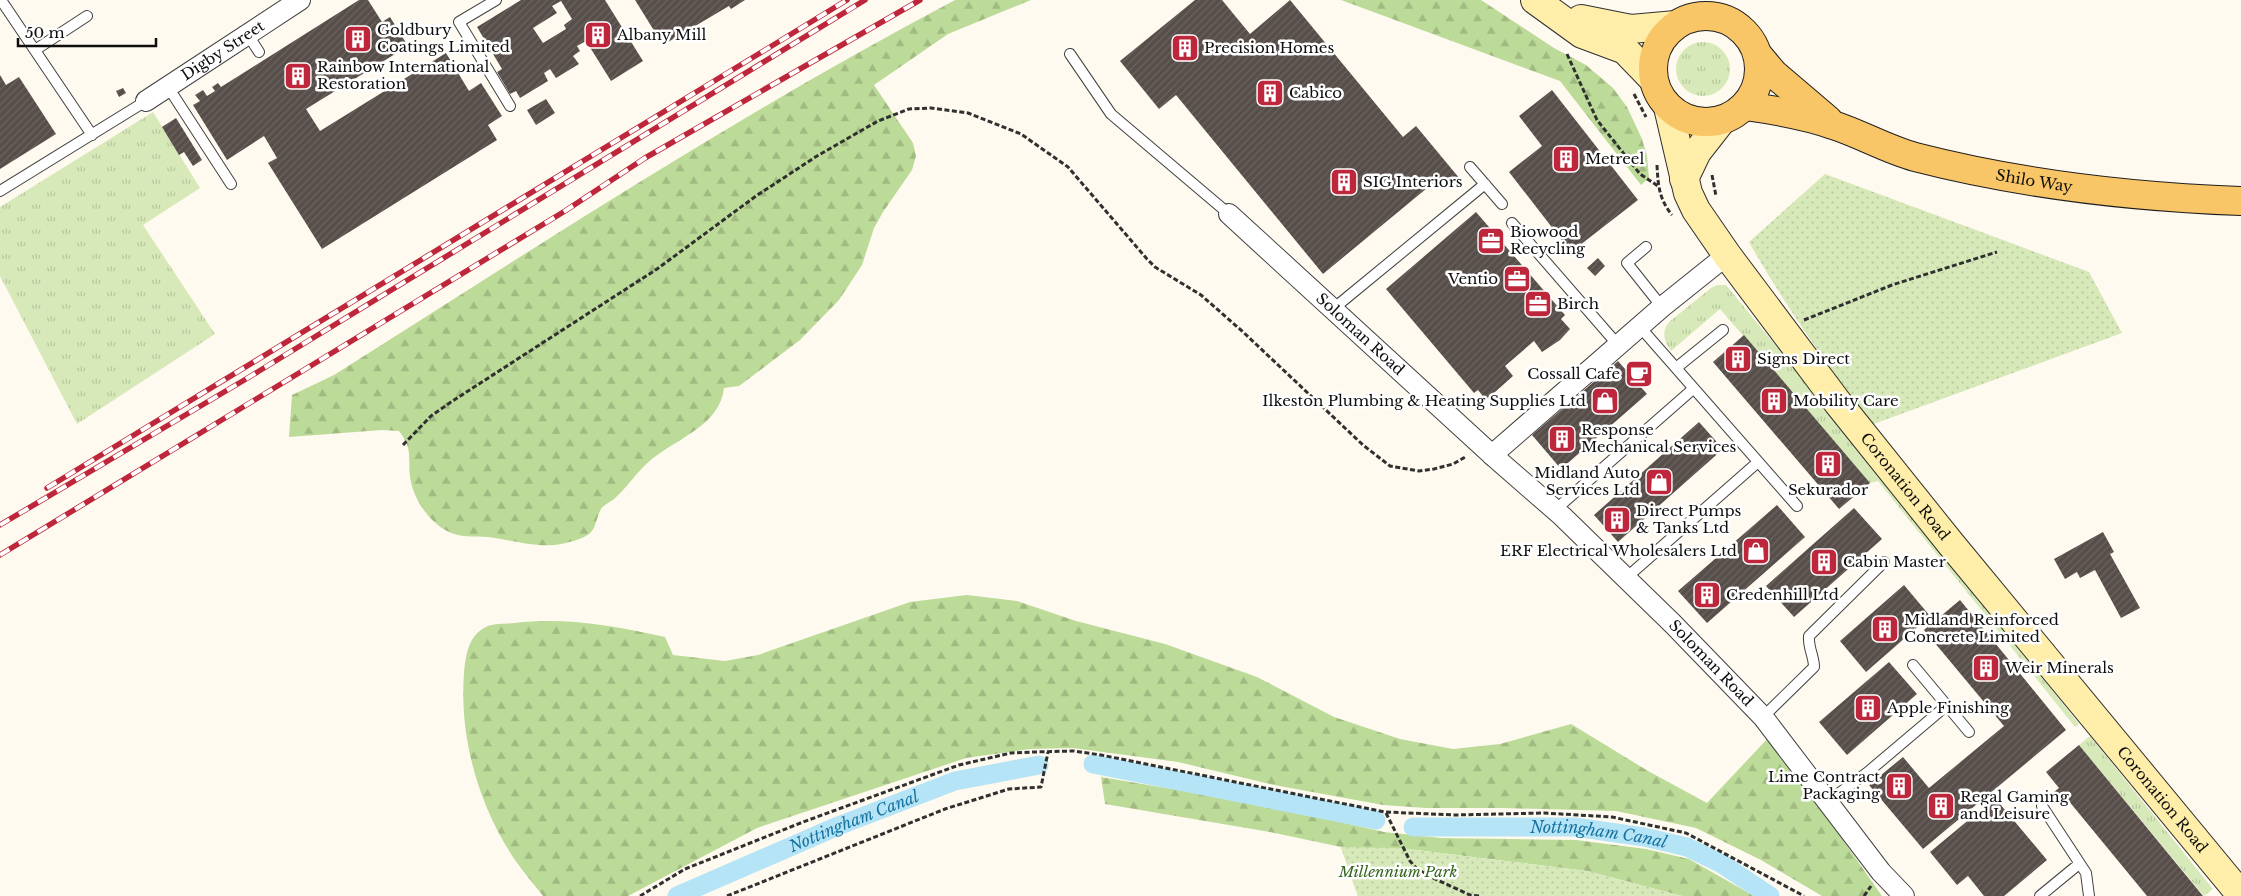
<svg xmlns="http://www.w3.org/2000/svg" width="2241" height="896" viewBox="0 0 2241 896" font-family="'Libre Baskerville',serif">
	<defs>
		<pattern id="grass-tufts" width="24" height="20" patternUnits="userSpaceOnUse" patternTransform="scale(1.25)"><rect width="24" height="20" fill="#d7e9b9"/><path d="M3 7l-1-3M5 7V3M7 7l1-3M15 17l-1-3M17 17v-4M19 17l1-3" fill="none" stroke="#b7c79e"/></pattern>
		<pattern id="forest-firs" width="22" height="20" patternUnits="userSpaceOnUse" patternTransform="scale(1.25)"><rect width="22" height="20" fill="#bcda98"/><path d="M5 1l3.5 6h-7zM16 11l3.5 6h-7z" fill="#a0ba82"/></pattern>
		<pattern id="park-dots" width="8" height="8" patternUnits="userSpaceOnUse" patternTransform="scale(1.25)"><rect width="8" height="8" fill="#d7e9b9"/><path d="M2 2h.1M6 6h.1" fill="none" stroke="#b7c79e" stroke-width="1.8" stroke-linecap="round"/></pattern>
		<pattern id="building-hatch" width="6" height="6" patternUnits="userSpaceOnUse" patternTransform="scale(1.25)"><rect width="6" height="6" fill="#574e4a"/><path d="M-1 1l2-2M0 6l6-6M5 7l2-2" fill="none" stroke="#6a6360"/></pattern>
	</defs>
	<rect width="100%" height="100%" fill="#fffaef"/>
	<path fill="url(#grass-tufts)" d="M1676 69a27 27 0 1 1 54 0a27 27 0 1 1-54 0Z
		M153,112L200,188L143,225L215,334L77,424L0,276V207Z
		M1717,285H1726L1854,441L2079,724L2075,727L1878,481L1870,483L1720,309L1671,351C1664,342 1661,332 1669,322L1711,288Z
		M2090,736L2213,889L2204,896L2079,745Z"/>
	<path fill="url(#forest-firs)" d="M955,0H1031L948,34L874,85L913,143L916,156L912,170L883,212L874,228L862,265L839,300L800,340L739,386L724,388C720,425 678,438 652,459C637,471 627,488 613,500C609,502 603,506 601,509C595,520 597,531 584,537C547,553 525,542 488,537C474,536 460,538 447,531C428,521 413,498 410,477C408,457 413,449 399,431L382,430L289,437L292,395L334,375C538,246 741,113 955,0Z
		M1341,0H1481L1554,48L1586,65L1613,88L1627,107L1642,139L1647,156L1649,178L1641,185L1560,81Z
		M967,595L1017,601L1076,621L1165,644L1257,677L1334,717L1400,739L1453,749L1500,744L1571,724L1648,771L1707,803L1770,736L1882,896H1822L1761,860L1696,828L1616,811L1502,808H1426L1383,805L1274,785L1178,762L1073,748L1030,749L966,758L757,828L628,896H543C534,884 524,873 515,860C479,807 459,738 464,673C466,654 468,635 488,626C496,623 507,624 515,623C567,617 613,626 665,637L673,655L725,661L758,655L910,602Z
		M1101,777L1261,804L1384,832L1441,838L1576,840L1646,849L1689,859L1754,896H1682L1587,871L1400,848L1358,896L1341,847L1270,832L1105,804Z"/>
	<path fill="url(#park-dots)" d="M1825,174L2089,272L2122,333L1871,425C1828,365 1785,306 1749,242Z
		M1341,847L1400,848L1587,871L1682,896H1358Z"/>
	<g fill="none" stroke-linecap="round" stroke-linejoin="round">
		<g stroke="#b4e4f6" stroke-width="19">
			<path d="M1093,764L1376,820"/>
			<path id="s1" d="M1413,827H1575L1644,837L1687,847L1722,864L1770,896"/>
			<path id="s2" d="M677,896L838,826L955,781L1039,765"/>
		</g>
	</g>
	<path fill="url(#building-hatch)" fill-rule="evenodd" d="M359,0H368L382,22L390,17L408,46L306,109L320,131L446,53L469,91L481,83L502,116L488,125L497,140L322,249L268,163L277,158L264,136L227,160L193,105L200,101L195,95L203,90L207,96L215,91L212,87L218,83L221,87Z
		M521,0H605L643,61L611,81L586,41L577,46L580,51L573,56L579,64L556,78L550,69L544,73L548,81L520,98L516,91L510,94L497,72L502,69L477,27ZM561,1L572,19L564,25L566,29L543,43L533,28L557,13L552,6Z
		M635,0H745L731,9L729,6L663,45Z
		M1195,0H1222L1250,34L1290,0L1403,137L1416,126L1460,179L1447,189L1438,179L1323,274L1176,95L1159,109L1120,61Z
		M0,75L6,85L19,77L56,134L0,169Z
		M123,88L126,93L119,97L116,91Z
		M1552,90L1638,200L1571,252L1509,172L1542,146L1519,116Z
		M546,99L555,113L536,125L527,110Z
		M176,118L202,160L193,166L184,152L179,155L162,127Z
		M1476,212L1565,315L1561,319L1570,329L1560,340L1542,352L1534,341L1505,366L1513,376L1486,400L1478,390L1474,393L1386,289Z
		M1598,258L1605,266L1595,276L1587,268Z
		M1744,335L1870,483L1839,509L1713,362Z
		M1618,361L1647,394L1561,469L1532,435Z
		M1636,365L1647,377L1641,382L1631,370Z
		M1699,422L1723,449L1618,542L1594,515Z
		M1777,505L1805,537L1707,623L1678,591Z
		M1854,508L1882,539L1794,617L1766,586Z
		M2103,532L2114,552L2110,554L2140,608L2121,618L2095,570L2080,578L2077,572L2065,579L2054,559Z
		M1904,585L1930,616L1866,672L1840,641Z
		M1960,600L2066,730L1923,849L1869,785L1903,757L1929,788L2004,726L1924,630Z
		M1889,662L1917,694L1847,755L1819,722Z
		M2079,745L2203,896H2147L2068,800L2064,804L2054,792L2059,788L2046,772Z
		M1995,798L2047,860L2004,896H1984L1968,876L1957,885L1930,852Z"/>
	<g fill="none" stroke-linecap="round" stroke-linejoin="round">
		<g stroke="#414141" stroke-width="12">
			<path id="lane" d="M1,0L92,135
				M496,0L459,22L510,106
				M248,35L259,52
				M35,50L87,16
				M1070,54L1111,114L1229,214
				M168,87L231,184
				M1470,167L1502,204
				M0,191L146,101
				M1512,223L1618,345
				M1646,247L1627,263L1662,307
				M1333,309L1485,184
				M1640,327L1797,506
				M1676,368L1723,330
				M1555,510L1693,389
				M1626,578L1758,462
				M1913,665L1969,732
				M1763,717L1814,667C1814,656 1808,648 1809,636L1884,562
				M1827,802L1868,772L1946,706
				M2042,806L2086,873L2089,896
				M2040,896L2079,864"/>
		</g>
		<g stroke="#414141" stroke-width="22">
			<g id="street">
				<path id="s3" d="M146,101L300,0"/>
				<path id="s4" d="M1229,214L1492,455L1562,516L1673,624L1763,717L1881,872L1904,896"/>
				<path d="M1492,455L1662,307L1727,255"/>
			</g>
		</g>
		<g stroke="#303030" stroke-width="30">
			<g id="secondary">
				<path d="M1535,0L1582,34L1625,50L1653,79"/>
				<path d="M1581,19L1631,29L1676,25"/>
				<path id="s5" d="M1668,107L1688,193L1696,210L1727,255L1838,403L1951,544L2241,895"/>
				<path d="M1684,179L1697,152L1722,120"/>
			</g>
		</g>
		<g stroke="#1f1f1f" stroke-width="30">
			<g id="primary">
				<circle cx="1706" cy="69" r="53"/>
				<path d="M1758,55L1774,74L1828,120"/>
				<path id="s6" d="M1745,106C1774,110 1805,115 1833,125C1861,134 1886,149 1915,157C2020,184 2132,197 2241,201"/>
			</g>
		</g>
		<path stroke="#303030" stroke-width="3" stroke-dasharray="5 2.5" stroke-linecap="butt" d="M1567,54L1597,120L1640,174L1658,186
			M1634,94L1646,117
			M1657,165C1658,185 1659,199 1672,215
			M1712,175L1716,196
			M1804,320L1892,285L1997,252
			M403,445L431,416L451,402L657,269L756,196L817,156L878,121L909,109L931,108L968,113L1021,134L1068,167L1147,259L1155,267L1201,295L1242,331L1363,445L1390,466L1419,471L1434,469L1453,464L1467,456
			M1386,813L1410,861L1417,869L1433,878L1470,895L1479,896
			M640,896L685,869L803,822L959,765L1011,753L1033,752L1074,751L1101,755L1385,812L1455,815L1544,813L1612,817L1686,833L1804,896
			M727,896L945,809L1009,789L1041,787L1048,752
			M1864,896L1871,886"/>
		<use href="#lane" stroke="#fff" stroke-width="10"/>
		<use href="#street" stroke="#fff" stroke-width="20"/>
		<use href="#secondary" stroke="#ffedaa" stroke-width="28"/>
		<use href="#primary" stroke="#f8c666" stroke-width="28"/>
		<g stroke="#be263c" stroke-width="5.5">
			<path id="rail" d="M47,488L847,0
				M0,525L246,379L865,0
				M0,555L565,211L645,158L920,0"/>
		</g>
		<use href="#rail" stroke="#fff" stroke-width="4" stroke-dasharray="11" stroke-linecap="butt"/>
	</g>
	<defs>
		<g id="building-square" transform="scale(1.4375)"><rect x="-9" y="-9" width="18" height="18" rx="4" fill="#be263c" stroke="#fff"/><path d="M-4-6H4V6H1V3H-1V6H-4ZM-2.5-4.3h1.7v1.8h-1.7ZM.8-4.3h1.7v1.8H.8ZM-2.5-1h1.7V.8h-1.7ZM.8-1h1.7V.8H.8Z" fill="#fff"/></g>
		<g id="office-square" transform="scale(1.4375)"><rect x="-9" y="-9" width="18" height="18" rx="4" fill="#be263c" stroke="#fff"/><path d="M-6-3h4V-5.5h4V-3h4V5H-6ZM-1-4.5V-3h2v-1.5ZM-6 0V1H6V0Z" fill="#fff"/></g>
		<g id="cafe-square" transform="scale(1.4375)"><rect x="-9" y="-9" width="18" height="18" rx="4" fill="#be263c" stroke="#fff"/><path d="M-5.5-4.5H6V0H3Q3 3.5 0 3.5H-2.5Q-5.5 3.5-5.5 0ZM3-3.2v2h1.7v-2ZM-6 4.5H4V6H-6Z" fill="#fff"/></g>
		<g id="shop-square" transform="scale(1.4375)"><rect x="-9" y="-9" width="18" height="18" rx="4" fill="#be263c" stroke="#fff"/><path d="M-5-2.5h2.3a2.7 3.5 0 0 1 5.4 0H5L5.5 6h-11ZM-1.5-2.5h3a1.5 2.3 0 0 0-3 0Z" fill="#fff"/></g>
	</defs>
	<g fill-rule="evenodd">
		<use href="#building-square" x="598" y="35"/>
		<use href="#building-square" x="358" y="39"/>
		<use href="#building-square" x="1185" y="48"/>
		<use href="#building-square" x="298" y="76"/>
		<use href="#building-square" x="1270" y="93"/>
		<use href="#building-square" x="1566" y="159"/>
		<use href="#building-square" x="1344" y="182"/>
		<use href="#office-square" x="1491" y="241"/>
		<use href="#office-square" x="1517" y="279"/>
		<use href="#office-square" x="1538" y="304"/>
		<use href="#building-square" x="1738" y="359"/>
		<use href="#cafe-square" x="1639" y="374"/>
		<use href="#shop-square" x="1605" y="401"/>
		<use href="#building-square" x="1774" y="401"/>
		<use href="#building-square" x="1562" y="439"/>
		<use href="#building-square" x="1828" y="464"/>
		<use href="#shop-square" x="1659" y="482"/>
		<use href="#building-square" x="1617" y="520"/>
		<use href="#shop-square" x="1756" y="551"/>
		<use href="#building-square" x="1824" y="562"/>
		<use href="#building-square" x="1707" y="595"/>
		<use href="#building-square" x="1885" y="629"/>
		<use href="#building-square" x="1986" y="668"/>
		<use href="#building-square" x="1868" y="708"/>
		<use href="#building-square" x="1899" y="786"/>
		<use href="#building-square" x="1941" y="806"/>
	</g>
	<g text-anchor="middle" stroke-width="5" stroke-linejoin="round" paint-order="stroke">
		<g font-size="15" fill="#0e0e0e" stroke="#fff" text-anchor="start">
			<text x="377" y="35">Goldbury<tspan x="377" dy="17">Coatings Limited</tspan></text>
			<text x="617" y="40">Albany Mill</text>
			<text x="1204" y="53">Precision Homes</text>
			<text x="317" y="72">Rainbow International<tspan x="317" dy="17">Restoration</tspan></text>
			<text x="1289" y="98">Cabico</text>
			<text x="1585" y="164">Metreel</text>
			<text x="1363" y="187">SIG Interiors</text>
			<text x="1510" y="237">Biowood<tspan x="1510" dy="17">Recycling</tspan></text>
			<text x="1498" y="284" text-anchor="end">Ventio</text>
			<text x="1557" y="309">Birch</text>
			<text x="1757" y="364">Signs Direct</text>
			<text x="1620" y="379" text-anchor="end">Cossall Cafe</text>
			<text x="1586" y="406" text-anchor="end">Ilkeston Plumbing &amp; Heating Supplies Ltd</text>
			<text x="1793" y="406">Mobility Care</text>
			<text x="1581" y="435">Response<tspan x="1581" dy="17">Mechanical Services</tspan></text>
			<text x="1640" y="478" text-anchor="end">Midland Auto<tspan x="1640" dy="17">Services Ltd</tspan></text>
			<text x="1828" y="495" text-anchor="middle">Sekurador</text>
			<text x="1636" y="516">Direct Pumps<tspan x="1636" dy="17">&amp; Tanks Ltd</tspan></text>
			<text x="1737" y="556" text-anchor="end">ERF Electrical Wholesalers Ltd</text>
			<text x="1843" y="567">Cabin Master</text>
			<text x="1726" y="600">Credenhill Ltd</text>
			<text x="1904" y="625">Midland Reinforced<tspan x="1904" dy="17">Concrete Limited</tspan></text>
			<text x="2005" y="673">Weir Minerals</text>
			<text x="1887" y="713">Apple Finishing</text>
			<text x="1880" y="782" text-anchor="end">Lime Contract<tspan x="1880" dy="17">Packaging</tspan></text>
			<text x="1960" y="802">Regal Gaming<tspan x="1960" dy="17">and Leisure</tspan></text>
		</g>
		<g font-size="15" fill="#0e0e0e" stroke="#fff">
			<text dy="5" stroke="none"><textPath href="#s3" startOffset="92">Digby Street</textPath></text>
			<text dy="5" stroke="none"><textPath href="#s6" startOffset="300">Shilo Way</textPath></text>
			<text dy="5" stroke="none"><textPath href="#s4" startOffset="178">Soloman Road</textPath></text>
			<text dy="5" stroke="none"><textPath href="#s5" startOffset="454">Coronation Road</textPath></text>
			<text dy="5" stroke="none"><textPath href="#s4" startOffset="659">Soloman Road</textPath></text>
			<text dy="5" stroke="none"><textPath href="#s5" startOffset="859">Coronation Road</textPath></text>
		</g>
		<g font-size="15" font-style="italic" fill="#34661e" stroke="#fff">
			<text x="1398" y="877">Millennium Park</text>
		</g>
		<g font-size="16" font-style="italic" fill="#1772a0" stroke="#fff">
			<text dy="6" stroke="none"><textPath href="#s2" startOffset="192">Nottingham Canal</textPath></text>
			<text dy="6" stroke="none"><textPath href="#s1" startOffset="186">Nottingham Canal</textPath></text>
		</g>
	</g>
	<path d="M18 38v8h138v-8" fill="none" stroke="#0e0e0e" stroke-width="2.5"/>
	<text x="25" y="38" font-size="15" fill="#0e0e0e" stroke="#ffffff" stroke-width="4" paint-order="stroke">50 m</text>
</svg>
